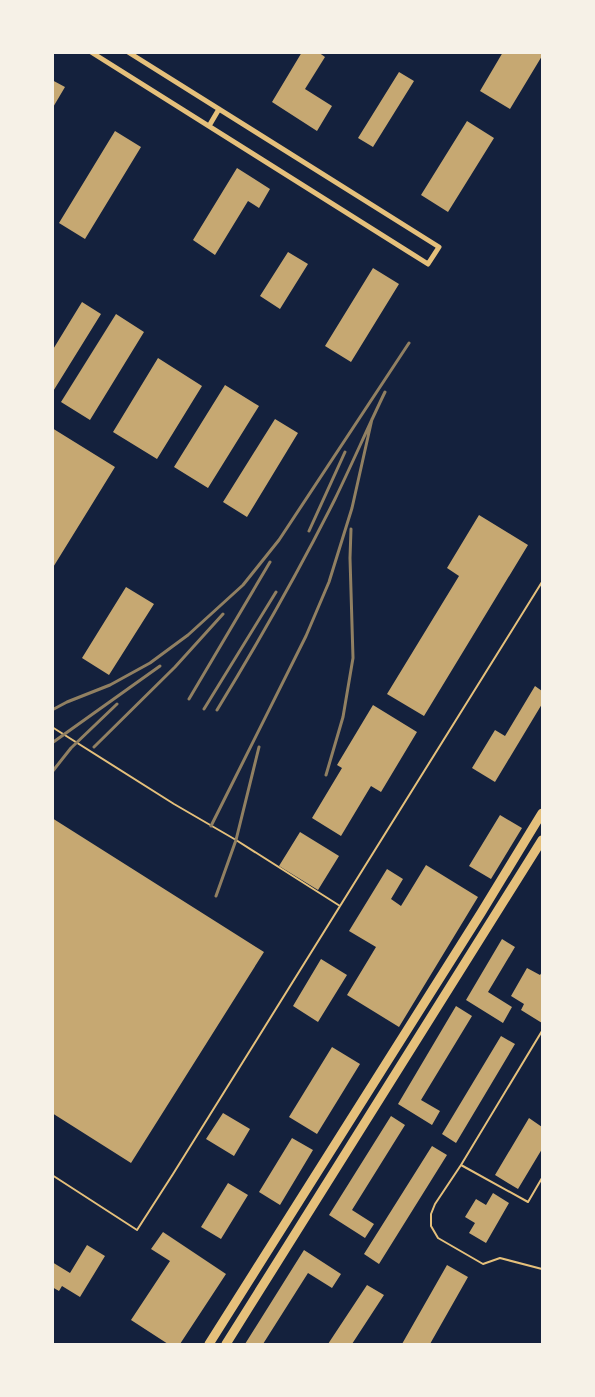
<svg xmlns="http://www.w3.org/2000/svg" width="595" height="1397" viewBox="0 0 595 1397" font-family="Jost,sans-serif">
	<rect width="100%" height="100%" fill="#14213d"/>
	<path fill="#c6a872" d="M302,52H318L325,57L305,89L332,106L317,131L272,102Z
		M503,52H542V56L510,109L480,91Z
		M399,72L414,81L373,147L358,138Z
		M52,80L65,87L52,109Z
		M467,121L494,138L448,212L421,195Z
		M115,131L141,147L85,239L59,223Z
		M237,168L270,189L259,208L248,201L215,255L193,240Z
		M288,252L308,264L280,309L260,296Z
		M373,268L399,284L351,362L325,346Z
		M82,302L101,314L52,393V351Z
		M116,314L144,332L90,420L61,402Z
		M158,358L202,386L157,459L113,432Z
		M225,385L259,406L208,488L174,467Z
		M275,419L298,433L247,517L223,502Z
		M52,428L115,467L52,569Z
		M479,515L528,545L424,716L387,694L459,576L447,568Z
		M126,587L154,604L109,675L82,658Z
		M535,686L542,691V704L495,782L472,768L495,730L505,736Z
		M373,705L417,732L381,792L371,786L341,836L312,818L342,768L337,765Z
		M500,815L522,828L491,879L469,866Z
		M52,818L264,952L131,1163L52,1113Z
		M300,832L339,856L318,890L279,866Z
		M426,865L478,897L399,1027L347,995L376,947L349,931L387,869L403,879L391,899L401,906Z
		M502,939L515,947L488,992L512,1007L503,1023L466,1000Z
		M321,959L347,975L318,1022L293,1006Z
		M527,968L540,975L542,972V1023L521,1010L524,1004L511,996Z
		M456,1006L472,1016L421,1100L440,1111L432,1125L398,1104Z
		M501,1036L515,1044L456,1143L442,1134Z
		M332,1047L360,1064L317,1134L289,1117Z
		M223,1113L250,1129L234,1156L206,1139Z
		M391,1116L405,1125L352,1210L374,1224L365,1238L329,1215Z
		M529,1118L542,1127V1149L518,1189L495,1175Z
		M292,1138L313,1150L280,1205L259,1192Z
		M432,1146L447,1155L379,1264L364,1254Z
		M228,1183L248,1195L221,1239L201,1227Z
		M493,1193L509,1203L486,1243L469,1233L475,1223L465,1217L476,1199L486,1205Z
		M163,1232L226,1274L180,1344H168L131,1320L170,1261L151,1249Z
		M87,1245L105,1256L80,1297L62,1286L59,1291L52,1287V1262L70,1273Z
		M304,1250L341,1274L332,1288L308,1273L263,1344H245Z
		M447,1265L468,1277L430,1344H402Z
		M367,1285L384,1295L352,1344H328Z"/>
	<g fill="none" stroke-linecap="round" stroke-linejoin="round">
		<path stroke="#e5c07b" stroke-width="2" d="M52,727L174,804L236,840L340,906
			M542,1031L461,1165L435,1204L431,1214V1226L438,1238L483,1264L500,1258L542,1269
			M461,1165L528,1202L542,1178
			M52,1175L137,1230L173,1174L542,582"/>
		<path stroke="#e5c07b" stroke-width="5" d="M91,52L428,264L439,247L128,52
			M209,126L219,109"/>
		<path stroke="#e5c07b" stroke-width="9" d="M209,1344L481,913L542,813
			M226,1344L542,840"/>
		<path stroke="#918062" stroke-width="3" d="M309,531L345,452
			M189,699L270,562
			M204,709L276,592
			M52,710L67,702L110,685L150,663L188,635L243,585L279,540L409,343
			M217,710C259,641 299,571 335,499C352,464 368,427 385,392
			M52,743L160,666
			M94,747L175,667L223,614
			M52,772L71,748L117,704
			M326,775L343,717L353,658L350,558L351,529
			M211,826L306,636L329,582L352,508L372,419
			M216,896L236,840L259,747"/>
	</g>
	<rect width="595" height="1397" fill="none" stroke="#f6f1e7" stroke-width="108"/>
</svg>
